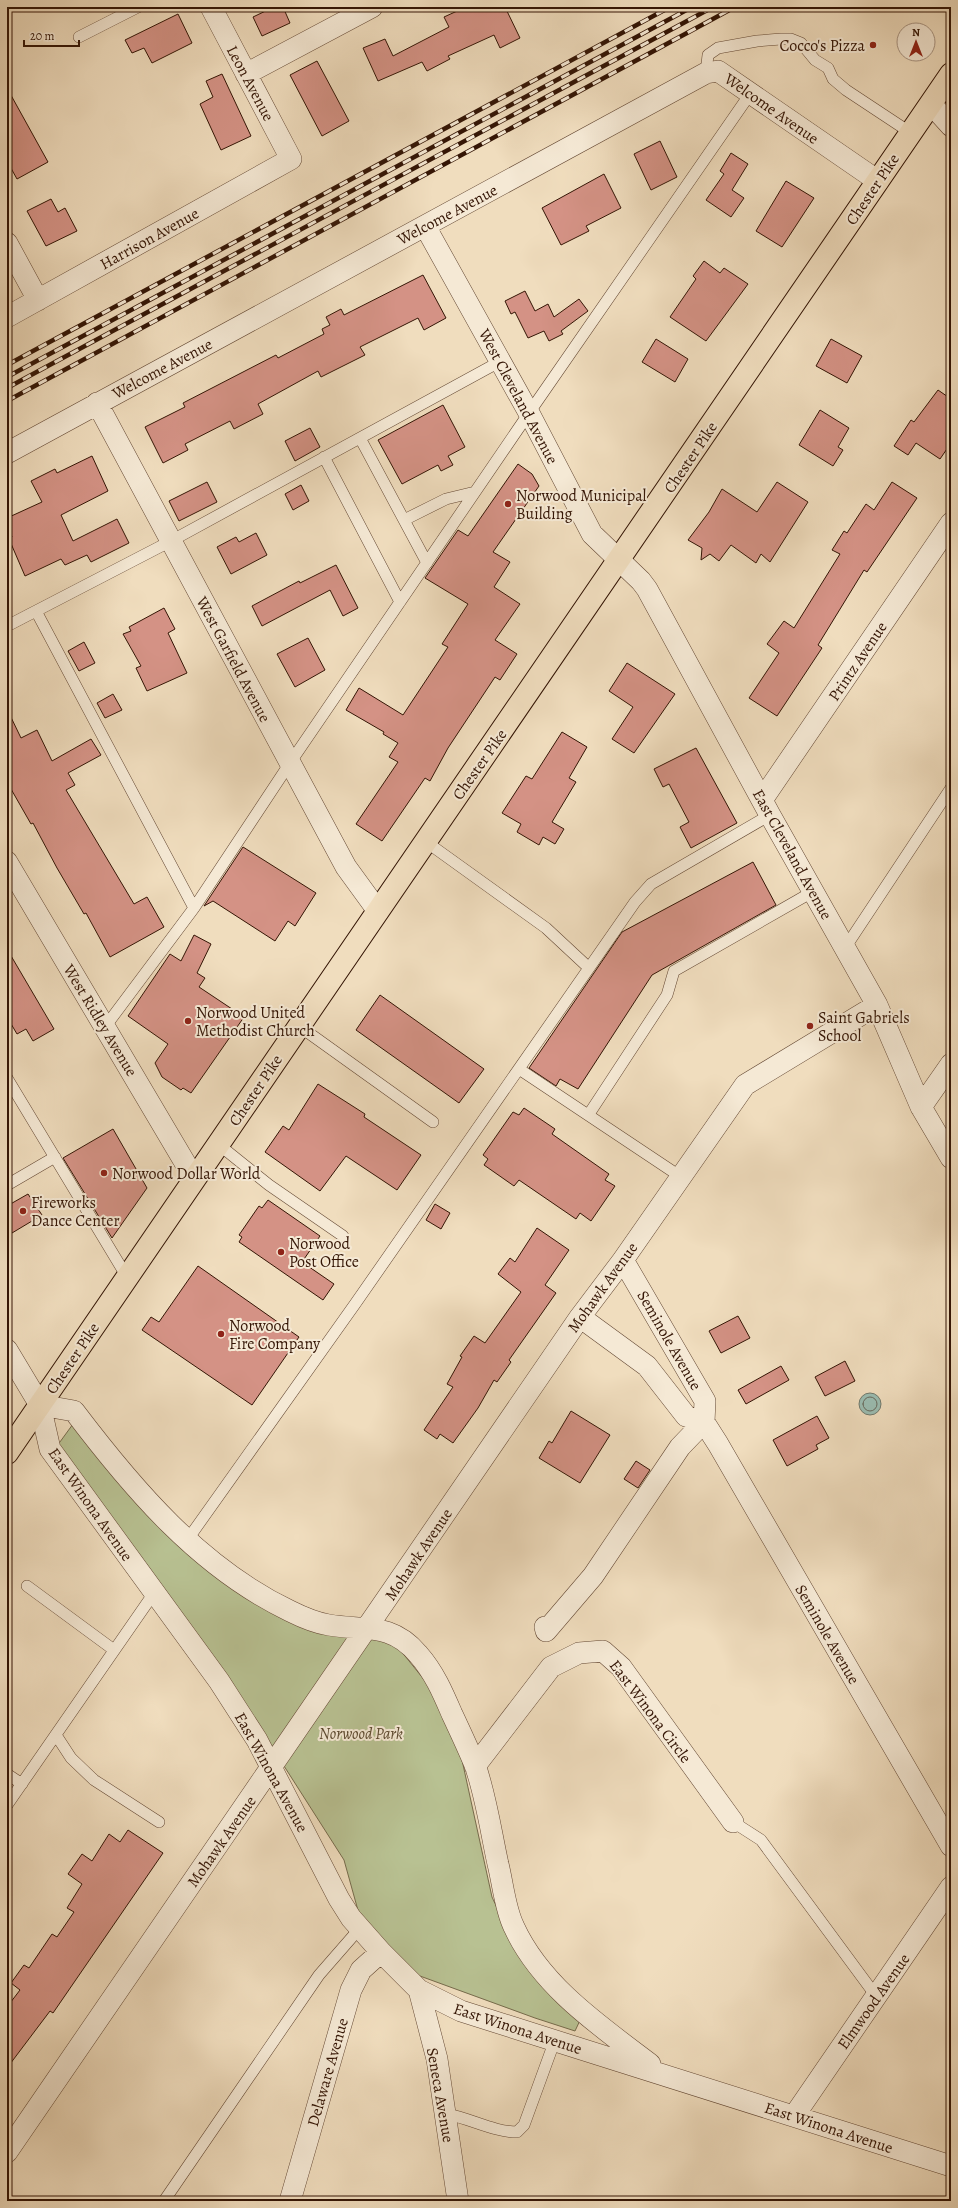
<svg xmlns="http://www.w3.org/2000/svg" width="958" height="2208" viewBox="0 0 958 2208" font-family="Alegreya,serif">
	<rect width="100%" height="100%" fill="#f0ddbe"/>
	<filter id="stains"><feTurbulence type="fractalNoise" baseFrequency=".005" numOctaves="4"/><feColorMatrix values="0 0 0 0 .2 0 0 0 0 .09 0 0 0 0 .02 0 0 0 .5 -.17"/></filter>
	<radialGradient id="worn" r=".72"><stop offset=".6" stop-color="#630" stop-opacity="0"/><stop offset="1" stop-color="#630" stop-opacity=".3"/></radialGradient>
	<path fill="#b8c192" stroke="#766b4c" d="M73,1424L201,1564L388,1641L401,1651L434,1692L462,1760L492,1897L516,1949L583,2014L575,2031L535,2018L398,1968L364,1932L344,1860L247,1708L57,1446Z"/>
	<path fill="#9abcb1" stroke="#71796c" d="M859 1404a11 11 0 1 1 22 0a11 11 0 1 1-22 0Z"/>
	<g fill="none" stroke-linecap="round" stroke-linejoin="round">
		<path stroke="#67685b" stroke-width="1" d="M863 1404a7 7 0 1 1 14 0a7 7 0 1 1-14 0Z"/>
		<path stroke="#71796c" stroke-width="5.5" d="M862,7L884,9L889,7"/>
	</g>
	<path fill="#d49285" stroke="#341505" d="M274,7H283L290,23L262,36L253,17Z
		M466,7H505L520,38L500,48L494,35L448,56L450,59L427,71L422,62L378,81L363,48L385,39L393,56L449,27L444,17Z
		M178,14L192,43L152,63L144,48L132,53L125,40Z
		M317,61L349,121L322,136L290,75Z
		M222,74L251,136L221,150L200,104L213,97L206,81Z
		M7,88L48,162L17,179L7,161Z
		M660,141L677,177L651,190L634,154Z
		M731,153L748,164L732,190L744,198L731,217L706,200L724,174L720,171Z
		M604,174L621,208L586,226L589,231L561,245L542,208Z
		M786,181L814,198L782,247L756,231Z
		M51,199L58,212L65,208L77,231L46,246L27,211Z
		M704,261L720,273L724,268L748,284L706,341L670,317L696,279L693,276Z
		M423,275L446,318L424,330L418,318L360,347L365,355L321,377L318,371L258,404L263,414L234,429L230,421L185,444L188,450L163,463L145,427L185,407L183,403L276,355L278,358L324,334L322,329L330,325L326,317L341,309L344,315Z
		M525,291L535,311L548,304L554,317L579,299L588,311L561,331L563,334L549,341L544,331L528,338L515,312L511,314L505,301Z
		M656,339L688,359L675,382L642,362Z
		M831,339L862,356L847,383L816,366Z
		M938,390L951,399V443L940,459L916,443L908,455L894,446L911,420L914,422Z
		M443,405L465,447L448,456L453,465L441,471L438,465L402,484L378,440Z
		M820,410L849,428L838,447L843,450L833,466L799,445Z
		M310,428L320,447L295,461L285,441Z
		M92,456L108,491L61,515L73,541L117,519L129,543L91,562L87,555L65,565L61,559L25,576L9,539L12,537L7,525V518L42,502L31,481L55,469L57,473Z
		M518,464L532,474L539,486L493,552L510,562L494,587L520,604L495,640L517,654L500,680L495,677L448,748L430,781L425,778L382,841L356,824L398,762L389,757L398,743L383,734L384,732L346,710L359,688L403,715L448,647L442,644L468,604L425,578L458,530L468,536Z
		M207,482L217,502L179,521L169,501Z
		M777,482L808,502L770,562L761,554L756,563L731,545L719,561L710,554L701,560L702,548L688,540L709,512L722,489L757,512Z
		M892,482L917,498L867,572L864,570L818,645L822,648L777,716L749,698L779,653L767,644L784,621L794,628L840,554L832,550L844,531L847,533L866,504L874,510Z
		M301,485L309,501L293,510L285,494Z
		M256,533L267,555L231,574L217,547L236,537L239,542Z
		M336,565L358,608L343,616L330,590L262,626L252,606L299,581L300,583Z
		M164,608L175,629L168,633L187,673L147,691L136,668L141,666L123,634L131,631L129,627Z
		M308,638L325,670L295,687L277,654Z
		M84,642L95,663L79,671L68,651Z
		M627,663L675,694L634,753L612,739L633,707L609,691Z
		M113,694L122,710L105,718L97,703Z
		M7,709L21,738L37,730L52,761L91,739L101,755L68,773L75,785L66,790L134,904L147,897L164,927L110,957L86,913L84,914L57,868L33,823L31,824L7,782Z
		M562,732L587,747L569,778L576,782L552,822L564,829L555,844L543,837L539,845L517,832L521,824L502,813L526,776L532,779Z
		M696,748L737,823L691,848L680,827L689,822L669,784L663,787L654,769Z
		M243,847L316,893L295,926L288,921L275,941L213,901L204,906Z
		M753,862L776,905L652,975L578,1089L560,1079L556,1086L529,1068L622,932Z
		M194,935L211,944L197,973L205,978L199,987L244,1017L191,1093L183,1088L181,1090L162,1077L155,1063L168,1044L128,1016L170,954L181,961Z
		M7,949L54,1029L33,1041L26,1029L17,1034L7,1017Z
		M380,995L484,1069L459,1103L356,1030Z
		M318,1084L365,1114L364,1117L421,1155L397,1190L346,1156L320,1191L265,1152L283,1126L289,1130Z
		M524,1108L555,1129L552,1134L609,1174L605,1180L615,1186L591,1221L580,1213L576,1219L519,1180L514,1186L484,1165L488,1159L483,1155L513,1112L519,1115Z
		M113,1129L147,1188L112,1238L63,1158Z
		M28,1194L42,1215L7,1236V1206Z
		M268,1200L320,1236L302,1262L334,1284L323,1300L239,1242L242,1237L239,1235L259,1206L262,1208Z
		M435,1204L450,1213L441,1229L426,1220Z
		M537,1228L569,1250L545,1285L556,1293L509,1360L511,1362L497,1382L494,1380L478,1408L453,1443L440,1434L437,1439L424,1430L453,1387L447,1384L462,1357L460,1356L474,1336L485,1343L521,1292L498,1274L510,1258L515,1262Z
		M198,1266L299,1337L252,1405L142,1330L151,1317L159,1322Z
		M738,1316L750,1338L721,1353L709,1331Z
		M845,1361L855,1381L825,1396L815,1377Z
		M781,1366L789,1380L746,1404L738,1390Z
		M571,1411L610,1435L580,1483L539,1458L549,1441L552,1443Z
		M817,1416L829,1438L816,1445L818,1449L787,1466L773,1440Z
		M636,1461L650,1470L638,1488L624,1479Z
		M128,1830L163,1853L53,2013L50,2011L7,2068V2007L20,1990L11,1983L24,1965L29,1968L52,1934L57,1937L74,1912L67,1908L82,1884L68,1874L82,1854L92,1861L109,1834L120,1842Z"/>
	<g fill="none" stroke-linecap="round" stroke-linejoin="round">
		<g stroke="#634733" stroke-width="12">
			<path id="service" d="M79,37L138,7
				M706,73L708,55L718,48L757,41L781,39H791L801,43L815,60L828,68L833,79L846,90L911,133
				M360,438L427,563
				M324,457L400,602
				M404,520L446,499L475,492
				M36,611L194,908
				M7,626L171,541L501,361
				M425,841L546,928L589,968
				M845,948L951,788
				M299,1026L433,1122
				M105,1027L194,908L290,763L529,413L750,94
				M519,1069L681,1177
				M7,1078L127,1277
				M589,1114L667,995L674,971L814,891
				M218,1144L269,1185L343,1236
				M7,1185L55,1157
				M188,1539L355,1304L635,902L651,884L770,815
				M27,1586L114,1650
				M56,1735L71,1758L94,1780L159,1822
				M7,1774L22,1784
				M7,1805L154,1593
				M733,1822L761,1840L876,1996
				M446,2114C470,2118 493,2132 517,2132L524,2125L555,2040
				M164,2201L319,1975L360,1928"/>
		</g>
		<g stroke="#634733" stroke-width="22">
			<path id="minor" d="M246,74L372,7
				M931,104L951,126
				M425,226L529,413L592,534L641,581L647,589L770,815L877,1005L921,1107L951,1158
				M7,243L38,300
				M7,317L291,159L211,7
				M97,403L346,867L378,911
				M7,453L706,73L718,71L878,181
				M762,800L951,523
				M7,862L194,1178
				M921,1107L951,1064
				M580,1317L647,1366L686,1416L704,1422L718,1444L951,1846
				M7,1350L40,1405L50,1449L219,1681L257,1740L339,1899L351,1918L381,1952L419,1990L461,2011L951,2166
				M40,1405L74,1411C133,1489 200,1568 290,1611C302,1617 316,1623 329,1625C365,1631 391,1622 418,1654C434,1672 443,1693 452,1714C460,1731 468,1748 475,1765C486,1796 491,1832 498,1864C503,1884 505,1909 514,1927C541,1986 600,2026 650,2064
				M545,1627L546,1631L593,1576L680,1447L704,1422L705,1401L623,1260
				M475,1766L551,1667L579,1653L603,1651L621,1667L733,1822
				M419,1990L437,2059L458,2201
				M794,2116L951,1887
				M7,2152L580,1317L623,1260L745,1085L877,1005
				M290,2201L351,1990L361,1970L381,1952"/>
		</g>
		<g stroke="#341505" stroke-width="24">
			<path id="primary" d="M7,1453L951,74"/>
		</g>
		<use href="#service" stroke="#f5e9d5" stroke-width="11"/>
		<use href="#minor" stroke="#f5e9d5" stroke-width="21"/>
		<use href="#primary" stroke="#f0ddbe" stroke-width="22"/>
		<g stroke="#341505" stroke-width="4.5">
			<path id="rail" d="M7,365L670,7
				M7,377L692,7
				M7,388L713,7
				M7,401L735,7"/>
		</g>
		<use href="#rail" stroke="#f5e9d5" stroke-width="3" stroke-dasharray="9" stroke-linecap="butt"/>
	</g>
	<g fill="#8f2418" stroke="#f5e9d5" stroke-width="1.5">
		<circle cx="873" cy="45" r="4"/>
		<circle cx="508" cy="504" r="4"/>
		<circle cx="188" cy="1021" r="4"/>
		<circle cx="810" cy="1026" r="4"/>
		<circle cx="104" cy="1173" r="4"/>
		<circle cx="23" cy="1211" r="4"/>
		<circle cx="281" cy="1252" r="4"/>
		<circle cx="221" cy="1334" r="4"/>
	</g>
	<g text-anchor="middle" stroke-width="4" stroke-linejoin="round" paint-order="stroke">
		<g font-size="16" fill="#341505" stroke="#f5e9d5" text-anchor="start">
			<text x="865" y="51" text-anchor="end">Cocco's Pizza</text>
			<text x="516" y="501">Norwood Municipal<tspan x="516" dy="18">Building</tspan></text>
			<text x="196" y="1018">Norwood United<tspan x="196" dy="18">Methodist Church</tspan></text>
			<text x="818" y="1023">Saint Gabriels<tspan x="818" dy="18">School</tspan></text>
			<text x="112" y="1179">Norwood Dollar World</text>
			<text x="31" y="1208">Fireworks<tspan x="31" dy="18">Dance Center</tspan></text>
			<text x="289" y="1249">Norwood<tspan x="289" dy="18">Post Office</tspan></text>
			<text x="229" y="1331">Norwood<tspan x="229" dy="18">Fire Company</tspan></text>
		</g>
		<g font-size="16" fill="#341505" stroke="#f5e9d5">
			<text transform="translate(251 83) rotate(62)" y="6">Leon Avenue</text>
			<text transform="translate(772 108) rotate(35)" y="6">Welcome Avenue</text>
			<text transform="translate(872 189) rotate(-56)" y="6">Chester Pike</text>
			<text transform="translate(447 214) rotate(-28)" y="6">Welcome Avenue</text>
			<text transform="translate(149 238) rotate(-29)" y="6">Harrison Avenue</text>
			<text transform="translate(162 368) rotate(-28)" y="6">Welcome Avenue</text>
			<text transform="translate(519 396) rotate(62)" y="6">West Cleveland Avenue</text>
			<text transform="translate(690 457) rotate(-56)" y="6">Chester Pike</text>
			<text transform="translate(234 659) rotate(62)" y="6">West Garfield Avenue</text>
			<text transform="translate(857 661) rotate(-56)" y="6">Printz Avenue</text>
			<text transform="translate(479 764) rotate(-55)" y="6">Chester Pike</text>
			<text transform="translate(793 854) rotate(61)" y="6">East Cleveland Avenue</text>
			<text transform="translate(101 1020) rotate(59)" y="6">West Ridley Avenue</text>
			<text transform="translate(255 1090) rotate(-56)" y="6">Chester Pike</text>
			<text transform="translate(602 1287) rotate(-54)" y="6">Mohawk Avenue</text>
			<text transform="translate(670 1340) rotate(60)" y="6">Seminole Avenue</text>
			<text transform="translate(72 1358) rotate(-56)" y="6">Chester Pike</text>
			<text transform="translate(91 1504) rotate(55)" y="6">East Winona Avenue</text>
			<text transform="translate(418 1554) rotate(-56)" y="6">Mohawk Avenue</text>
			<text transform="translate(828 1634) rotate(60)" y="6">Seminole Avenue</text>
			<text transform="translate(651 1711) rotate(53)" y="6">East Winona Circle</text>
			<text transform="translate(272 1772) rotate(61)" y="6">East Winona Avenue</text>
			<text transform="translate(221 1841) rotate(-55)" y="6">Mohawk Avenue</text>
			<text transform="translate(873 2001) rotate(-55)" y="6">Elmwood Avenue</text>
			<text transform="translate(518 2028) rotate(18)" y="6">East Winona Avenue</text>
			<text transform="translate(327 2072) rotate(-74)" y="6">Delaware Avenue</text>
			<text transform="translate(441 2095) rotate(80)" y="6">Seneca Avenue</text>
			<text transform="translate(829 2127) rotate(18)" y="6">East Winona Avenue</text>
		</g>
		<g font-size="16" font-style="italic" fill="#5c492f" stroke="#f5e9d5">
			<text x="361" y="1739">Norwood Park</text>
		</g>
	</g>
	<rect width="958" height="2208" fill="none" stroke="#f0ddbe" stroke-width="24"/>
	<rect x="8" y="8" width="942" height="2192" fill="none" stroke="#341505" stroke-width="2"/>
	<rect x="12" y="12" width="934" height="2184" fill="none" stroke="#341505"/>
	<g transform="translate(916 42)"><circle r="19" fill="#f5e9d5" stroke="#a89482"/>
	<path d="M0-3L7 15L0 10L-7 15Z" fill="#8f2418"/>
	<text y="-6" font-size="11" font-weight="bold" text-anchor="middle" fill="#341505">N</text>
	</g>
	<path d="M24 40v6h55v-6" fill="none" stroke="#341505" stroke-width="2"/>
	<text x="30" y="40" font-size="12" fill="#341505" stroke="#f5e9d5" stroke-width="3" paint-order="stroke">20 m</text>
	<rect width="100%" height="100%" filter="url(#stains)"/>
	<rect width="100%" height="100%" fill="url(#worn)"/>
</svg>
